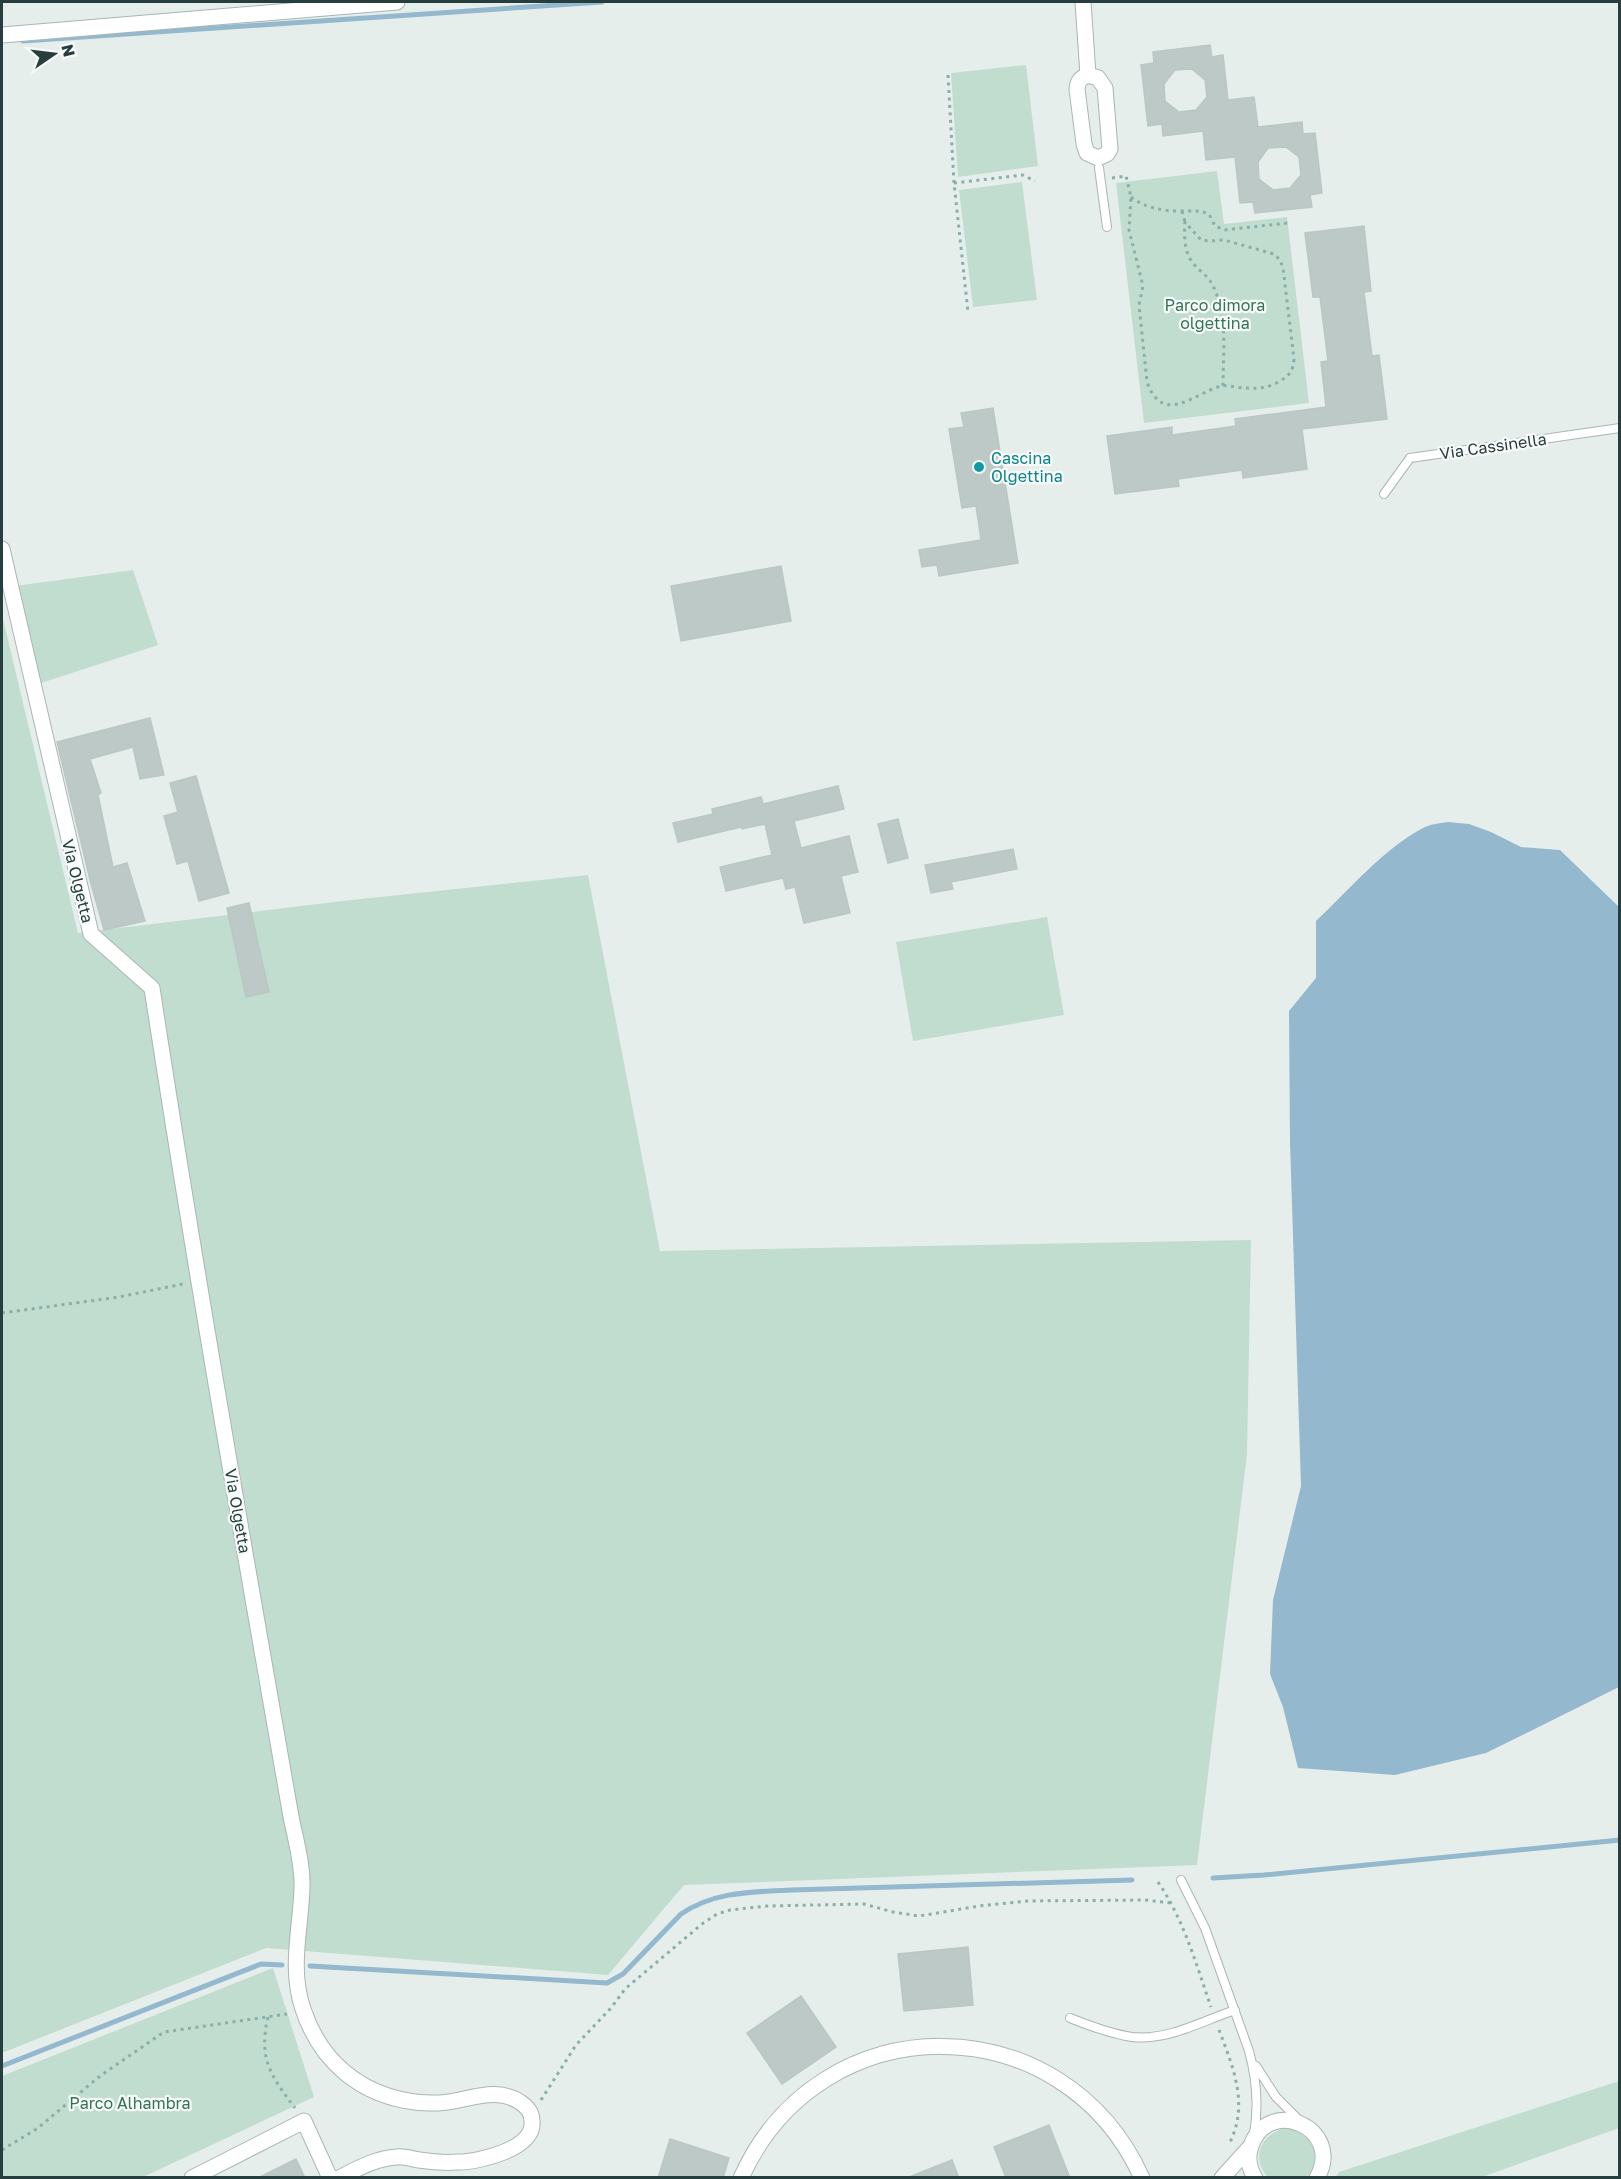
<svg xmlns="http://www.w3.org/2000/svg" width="1621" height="2179" viewBox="0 0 1621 2179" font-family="'Golos Text',sans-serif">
	<rect width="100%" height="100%" fill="#e6eeec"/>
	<path fill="#c1ddcf" d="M1026,65L1038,166L958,177L951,73Z
		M1217,171L1224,224L1287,217L1309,403L1144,423L1116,183Z
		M1022,182L1037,300L973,307L959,190Z
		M133,570L158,645L38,684L15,586Z
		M2,615L78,933L342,901L588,875L660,1251L1251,1240L1247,1454L1197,1865L684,1885L608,1975L266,1948L2,2053Z
		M1047,917L1064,1015L913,1041L896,942Z
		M273,1968L314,2097L143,2177H2V2076Z
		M1619,2081V2128L1482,2177H1336L1339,2172Z
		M1285,2128C1311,2130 1325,2157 1306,2178L1268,2177C1250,2158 1261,2134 1285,2128Z"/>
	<path fill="#94b8ce" d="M1448,822L1469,824L1491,832L1521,847L1560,850L1619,907V1687L1486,1753L1395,1775L1298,1768L1283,1707L1270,1674L1273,1600L1301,1486L1290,1142L1289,1011L1316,978V921C1349,890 1385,847 1425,827C1432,824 1441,823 1448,822Z"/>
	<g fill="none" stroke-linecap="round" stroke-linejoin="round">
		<path stroke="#94b8ce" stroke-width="5" d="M23,41L602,2
			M1213,1878L1264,1875L1620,1840
			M310,1966L607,1983L623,1974L681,1914C715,1891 753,1892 792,1890L1132,1880
			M2,2066L261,1964L282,1965"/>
	</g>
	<path fill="#bcc9c6" stroke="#b9c7c5" stroke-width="1.5" fill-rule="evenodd" d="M1210,45L1212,57L1223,55L1228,100L1254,97L1258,127L1302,122L1303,134L1315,133L1322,193L1310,195L1312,207L1255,213L1253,202L1240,203L1235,157L1206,160L1203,131L1163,136L1162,124L1148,126L1141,65L1154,63L1153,52ZM1192,69L1205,80L1207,97L1196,110L1179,112L1165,101L1164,84L1175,70ZM1286,147L1299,157L1301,175L1290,188L1273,190L1259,179L1258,162L1268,148Z
		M1364,226L1371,291L1364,292L1372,356L1379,355L1387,419L1302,429L1307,469L1243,478L1242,470L1178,479L1179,486L1115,494L1107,436L1172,427V435L1236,426L1235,419L1326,407L1321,362L1328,361L1320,297H1313L1305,233Z
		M993,408L1018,563L939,576L937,565L922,567L919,550L981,540L976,506L962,508L949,429L964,427L961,413Z
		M781,566L791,621L681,641L671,586Z
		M150,718L164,775L140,779L133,747L90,759L101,793L98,795L113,867L127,863L145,921L104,930L90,880L57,742Z
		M196,776L229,893L199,901L188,861L177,864L164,816L178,812L170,783Z
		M838,786L844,809L794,821L801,848L849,836L858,872L841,876L850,913L804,923L795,887L786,889L783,878L726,891L720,867L772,855L765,824L742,829L741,827L678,842L673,823L713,814L712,809L761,797L763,804Z
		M898,819L908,858L888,863L878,824Z
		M1013,849L1017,869L951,882L953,889L931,893L925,865Z
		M249,903L269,992L246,997L227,908Z
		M968,1947L973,2005L904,2011L898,1954Z
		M801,1996L836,2047L782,2084L747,2033Z
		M1049,2125L1070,2178H1006L994,2147Z
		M670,2139L729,2158L723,2178H658Z
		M296,2159L305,2178H258Z
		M952,2160L959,2178H909V2177Z"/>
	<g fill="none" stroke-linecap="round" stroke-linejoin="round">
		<g stroke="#a9b6b4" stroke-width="10">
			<path id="service" d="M1099,168L1107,227
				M1384,494L1410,458L1620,428
				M1181,1880L1205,1928L1249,2051C1257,2080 1259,2105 1254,2134
				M1070,2018C1090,2026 1111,2034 1132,2037C1168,2041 1202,2021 1235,2010
				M1256,2066L1276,2097L1299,2120"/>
		</g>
		<g stroke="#a9b6b4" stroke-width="17">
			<path id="minor" d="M1083,2L1088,75
				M2,35L397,2
				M1088,75L1098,78L1105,88L1110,149L1107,154L1098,158L1087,153L1084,144L1077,89C1078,81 1080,78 1088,75Z
				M2,549L91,934L152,988C194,1263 242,1537 290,1811C294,1835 303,1862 302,1887C301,1928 289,1968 303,2009C320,2061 360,2095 415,2102C422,2103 431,2103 438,2103C466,2102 494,2085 520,2102C527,2107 532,2112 532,2121C535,2149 479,2162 458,2162C445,2163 432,2162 419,2160C412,2159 404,2156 397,2157C376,2158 357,2169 339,2178
				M192,2178L304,2121L330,2178
				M741,2178C820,2002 1063,2003 1142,2178
				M1222,2178L1250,2147
				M1255,2178C1249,2168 1247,2157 1251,2146C1268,2095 1345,2128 1317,2178"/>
		</g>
		<path stroke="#89afab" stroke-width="3" stroke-dasharray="3 4.5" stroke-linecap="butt" d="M948,75L954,183L968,312
			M1112,178L1126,176L1131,197L1129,230L1143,286L1139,305L1147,382C1163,426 1193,394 1221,386C1225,385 1230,386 1235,387C1251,389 1266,390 1280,381C1290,375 1293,371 1294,359L1283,268L1280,260L1274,254L1224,240L1210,241L1201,240L1185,222C1184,235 1184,253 1193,263C1200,272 1210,277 1214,288C1228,318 1223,353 1223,386
			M954,183L1023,175L1035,181
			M1131,197C1146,208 1162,211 1181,211C1192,211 1199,210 1209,214L1215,226L1224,230L1288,223
			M1182,211L1185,222
			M2,1313L119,1297L183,1284
			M1158,1882C1184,1920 1196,1964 1211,2007
			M268,2017C258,2059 271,2076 295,2108
			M1219,2030C1233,2067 1249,2104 1230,2142
			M541,2100L576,2045L611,2008L625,1989L702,1924L717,1914L730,1910L767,1906L864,1904L893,1912L919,1916L979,1906L1027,1901L1145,1900L1171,1903
			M2,2150L38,2128L100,2076L164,2032L287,2014"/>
		<use href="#service" stroke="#fff" stroke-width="8"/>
		<use href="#minor" stroke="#fff" stroke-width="15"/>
	</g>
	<circle fill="#0f9aa8" stroke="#f7faf9" stroke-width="2" cx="979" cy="467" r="6"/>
	<g text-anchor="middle" stroke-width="4.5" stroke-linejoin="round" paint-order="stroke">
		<g font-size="16" fill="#33735a" stroke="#f7faf9">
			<text x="1215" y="311">Parco dimora<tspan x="1215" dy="18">olgettina</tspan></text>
			<text x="130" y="2109">Parco Alhambra</text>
		</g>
		<g font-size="16" fill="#263f3e" stroke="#f7faf9">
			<text transform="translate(1493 446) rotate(-8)" y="6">Via Cassinella</text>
			<text transform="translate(78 881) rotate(76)" y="6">Via Olgetta</text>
			<text transform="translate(238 1511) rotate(80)" y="6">Via Olgetta</text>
		</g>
		<g font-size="16" fill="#0d838f" stroke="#f7faf9" text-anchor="start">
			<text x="991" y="464">Cascina<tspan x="991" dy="18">Olgettina</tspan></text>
		</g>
	</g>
	<rect width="1621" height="2179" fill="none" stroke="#263f3e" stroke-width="6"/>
	<g transform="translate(54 54) rotate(76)" stroke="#f7faf9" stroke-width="4.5" paint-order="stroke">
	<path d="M0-4.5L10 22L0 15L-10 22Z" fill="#263f3e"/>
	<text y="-9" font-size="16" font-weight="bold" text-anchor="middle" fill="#263f3e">N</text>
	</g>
</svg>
